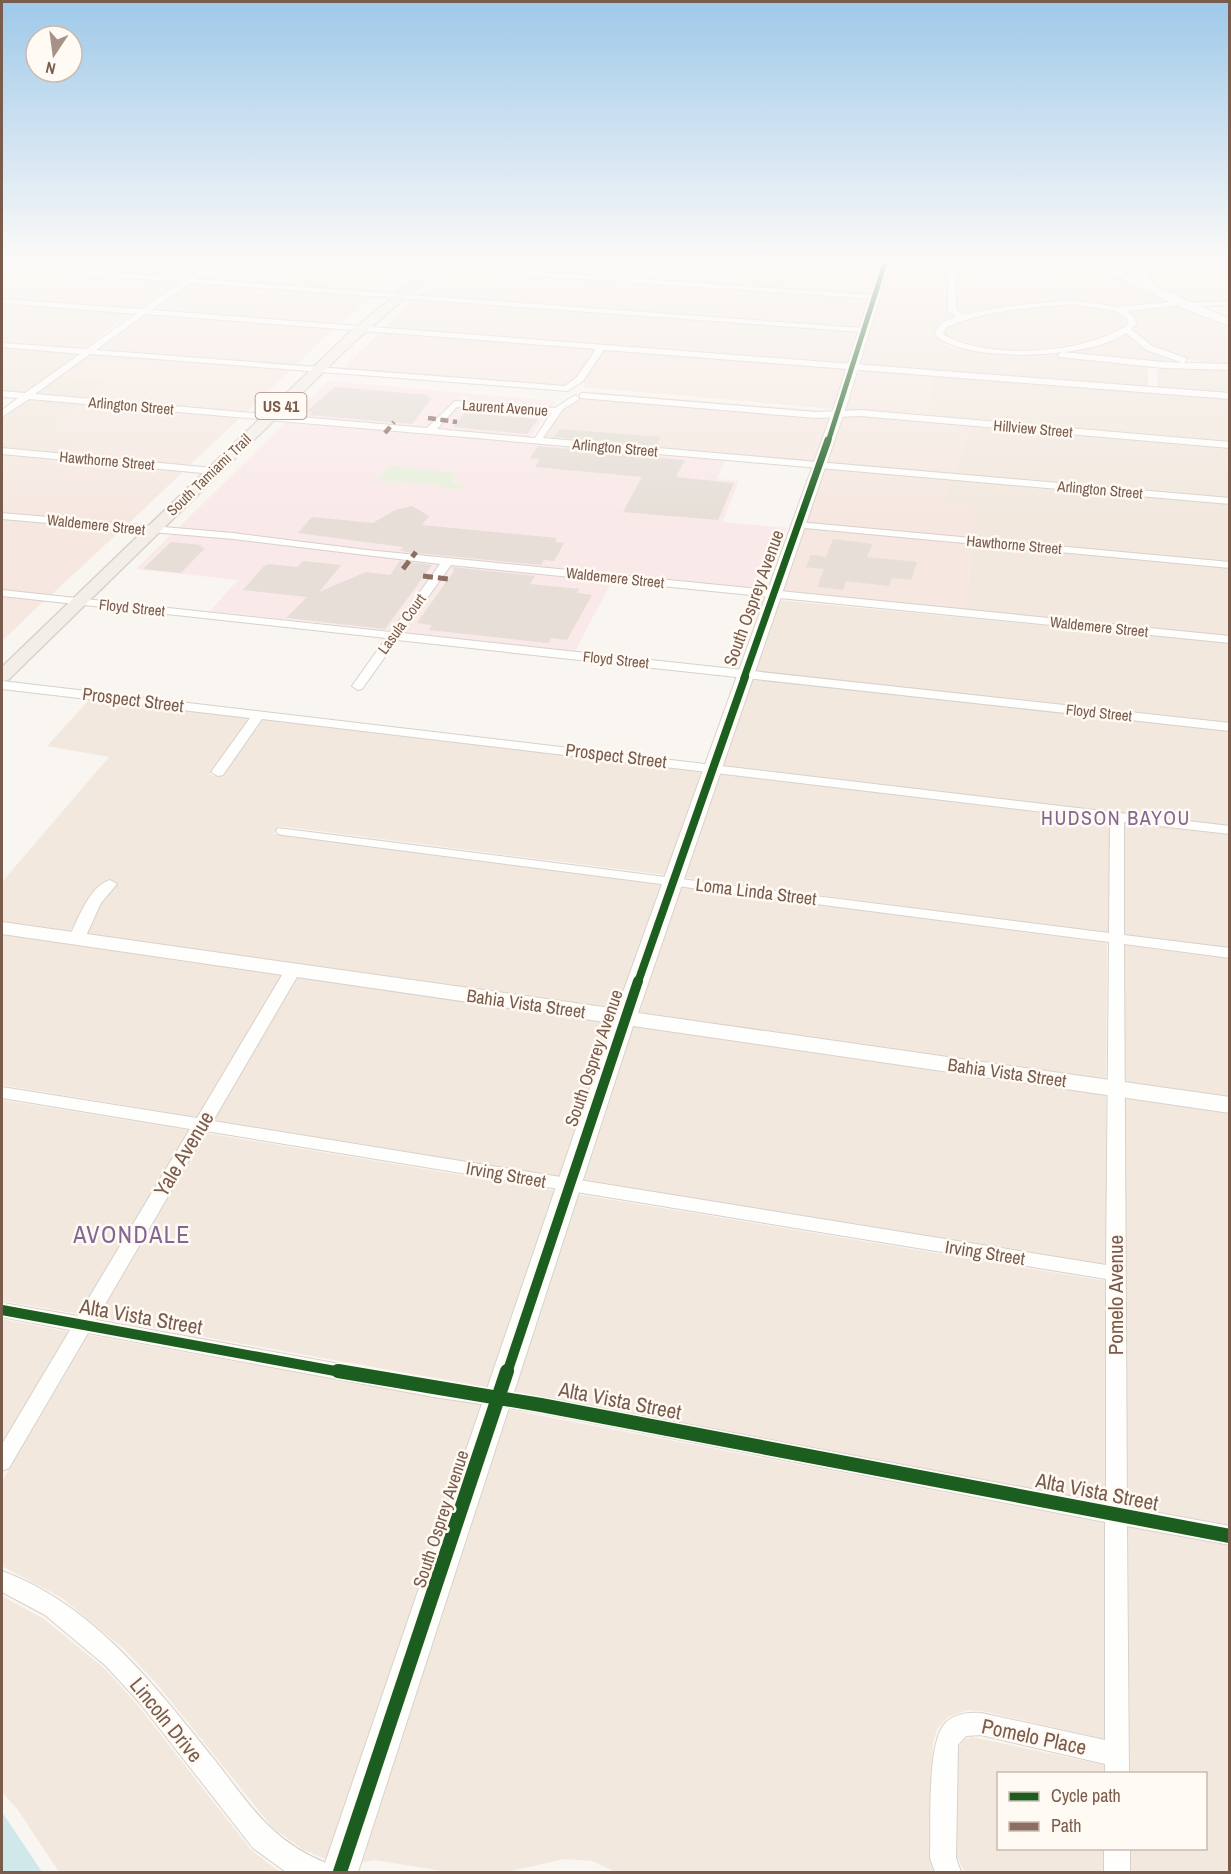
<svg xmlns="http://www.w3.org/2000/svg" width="1231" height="1874" viewBox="0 0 1231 1874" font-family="'Archivo Narrow',sans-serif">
	<rect width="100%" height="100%" fill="#f9f5f0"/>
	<path fill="#f2e8de" d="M2,257H222L188,279L2,266Z
		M229,257L372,264L354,277L393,280L377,293L196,280Z
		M499,257H702L879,269L870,296L487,269Z
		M740,257H883L880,266Z
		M891,257H951L947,266L956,317L940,325L934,332L946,346L988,354L1039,353L1148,365V388L858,366Z
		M959,257H1078L1100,266L1007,272L956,269Z
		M1148,257H1223L1229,260V302L1186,303L1155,288L1145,268L1144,262Z
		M2,268L185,282L142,310L2,299Z
		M1106,269L1174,302L1118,307L1090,302H1052L998,307L963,316L956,310L958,290L956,272L1009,274Z
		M484,272L869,299L858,328L456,299Z
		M192,282L374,296L339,325L149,311Z
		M2,302L133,312L82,350L2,343Z
		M454,302L858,331L849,365L383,329L398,314L433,317Z
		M1055,304H1077L1116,310L1127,317L1128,324L1124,329L1093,340L1035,350L989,351L962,347L944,335L948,326L964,319L993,312Z
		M1179,304L1229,325V366L1187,359L1153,348L1133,331L1137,319L1124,310Z
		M1127,334L1151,351L1197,365L1051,352Z
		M2,347L78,353L24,394L2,392Z
		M1157,366L1229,369V394L1158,389Z
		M60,375L109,381L88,400L32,395Z
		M935,375L1229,398V443L926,417Z
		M27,398L84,403L52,432L83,436L63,454L2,449V417Z
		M971,426L1229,447V499L954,475Z
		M952,479L1229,504V562L972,539L943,504Z
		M972,544L1229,568V637L966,611Z
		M777,600L1229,643V723L751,672Z
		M749,678L1229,731V826L719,765Z
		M90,699L250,718L209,775L222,776L263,719L703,771L667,875L279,826L273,834L663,885L619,1011L2,922V882L109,757L47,746Z
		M717,773L1110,821L1108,933L681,877Z
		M1125,822L1229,835V948L1124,935Z
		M678,886L1107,943L1106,1081L635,1013Z
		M2,934L73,943L283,974L197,1117L2,1085Z
		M1123,945L1229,959V1099L1124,1084Z
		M298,976L615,1023L562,1177L213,1120Z
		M631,1025L1106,1094V1265L580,1180Z
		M1124,1096L1229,1112V1525L1128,1506Z
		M2,1100L189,1130L80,1314L2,1301Z
		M205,1133L558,1191L491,1388L98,1318Z
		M576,1194L1106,1281L1105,1502L511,1391Z
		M2,1319L69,1332L2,1444Z
		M88,1335L485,1406L330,1861L302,1849L272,1827L157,1684L124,1649L62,1598L2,1566V1481Z
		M505,1409L1105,1523V1739L982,1711L968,1710L948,1717L937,1729L933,1743L929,1855L935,1872H615L593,1861L564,1859L507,1872H448L375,1860L357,1863Z
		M1128,1527L1229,1546V1872H1131V1849L1206,1848V1774L1130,1773Z
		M2,1596L44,1619L104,1668L136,1703L251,1850L280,1872H59L18,1810L2,1792Z
		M972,1737L1104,1765V1773L998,1774V1848L1103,1849V1872H965L956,1856L958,1749L965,1739Z"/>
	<path fill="#f6e8e1" d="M464,257H499L487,269L453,267Z
		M372,264L410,266L393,280L353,277Z
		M450,269L484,272L456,299L419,296Z
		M416,299L454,302L433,317L398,314Z
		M145,313L335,328L294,367L94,351Z
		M380,332L596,349L576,378L563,386L342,369Z
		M604,349L848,368L834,409L583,387L585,379Z
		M90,354L291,370L245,413L88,400L108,381L60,375Z
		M857,369L935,375L926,417L843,411Z
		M590,392L817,410L824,412L589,394Z
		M584,398L832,415L815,462L543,439L564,409Z
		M84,403L241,417L189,466L63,454L82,436L51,432Z
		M842,414L919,420L971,426L954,475L824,464Z
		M2,453L185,470L126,526L2,513Z
		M823,468L952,479L944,504L975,507L972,539L805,523Z
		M2,519L120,531L50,596L2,590Z
		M803,528L972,544L966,611L780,592Z
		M2,597L44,601L2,641Z"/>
	<path fill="#fae9e9" d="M328,381L556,401L527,442L725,461L717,479L739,481L722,522L786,528L764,589L615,575L575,651L210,611L238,580L136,569Z"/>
	<path fill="#e7f0db" d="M388,465L448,472L455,470L451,476H456L450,484L464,485L460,490L439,486L440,484L373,480L382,476Z"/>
	<path fill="#d0e8ea" d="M2,1812L42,1872H2Z"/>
	<path fill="#e6ded7" d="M335,387L428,395L427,397L432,398L412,424L309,415L312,412H306Z
		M465,413H467L538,419L527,434L453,427Z
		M560,429L661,437L656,446L554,437Z
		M538,446L685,460L676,477L734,483L718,520L623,512L642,477L535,467L540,459L530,458Z
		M412,506L429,516L422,525L557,538L555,542L564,543L554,561L544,560L541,565L407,552L400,550L403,547L298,533L312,517L373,523L395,510Z
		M833,539L872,544L867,557L917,562L911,580L892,578L889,586L846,581L843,590L817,587L824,569L806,567L811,555L826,557Z
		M171,542L202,545L200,547L205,548L181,573L143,569Z
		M303,561L341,565L319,592L366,572L390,575L400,561L432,565L385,629L286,618L307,597L243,590L264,566L269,564L297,567Z
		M452,567L535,576L530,584L579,589L577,593L592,595L567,640L551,638L548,643L429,630L432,625L417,623L454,571Z"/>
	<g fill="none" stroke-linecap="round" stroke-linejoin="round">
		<g stroke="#d7d1cb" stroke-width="2">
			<path id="street" d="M220,257H229L197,279L862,328L866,330L862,332L191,283L151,310L1230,393V399L604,350L583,381L568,391L90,354L35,394L427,428L455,401L555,408L575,395L579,398L578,400L563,409L543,438L1230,498V504L29,399L2,417V410L18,398L2,397V391L25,393L80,354L2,347V343L86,349L136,314L2,303V299L142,309L182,282L2,269V265L188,278ZM145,314L596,349L577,377L565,386L96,350ZM457,407L551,413L535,438L437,429Z
				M286,257H318L874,295L878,297L874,299L290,259Z
				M717,257H750L883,266L887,268L883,270L721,259Z
				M952,257H959L956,268L1008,271L1099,266L1096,262L1147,257L1144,261L1146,272L1156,289L1149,291L1138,272L1137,263L1101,266H1110L1107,270L1008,275L956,272V309L963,315L1000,307L1072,300L1118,307L1181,301L1185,303L1230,301V305L1184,307L1180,305L1126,311L1135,317L1136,325L1131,329L1152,346L1186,358L1187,360L1183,363L1146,350L1126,333C1092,359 967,364 935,335C937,323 946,321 956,317L948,310V270ZM1072,304L1116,311L1127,318L1128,324C1088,354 986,361 943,334L947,327C987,310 1029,308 1072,304Z
				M1223,257H1230V260Z
				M1062,352L1164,362L1230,364V370L1164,368L1059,357L1058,355Z
				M583,393L816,412L860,410L1230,442V448L860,416L816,418L580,398V394Z
				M2,448L213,468L218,471L213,474L2,454Z
				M2,513L233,533L367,550L1230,636V643L451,565L402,633L1230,723V731L397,640L362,689L358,690L352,686L386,638L2,596V590L391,632L440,564L233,539L2,519Z
				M798,522L1230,562V568L794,527L793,525Z
				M2,681L1230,826V834L1124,822V935L1230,948V958L1124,944L1127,1507L1230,1526V1545L1127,1526L1129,1774H1105V1764L981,1735L966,1736L958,1745L956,1858L961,1872H935L930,1858C931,1828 927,1748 943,1726C951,1714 968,1712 981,1713L1105,1740V1522L541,1413L434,1397L88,1333L9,1468L2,1471V1444L70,1330L2,1317V1303L78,1316L190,1129L2,1098V1087L197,1118L285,970L293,965L301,970L213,1121L1106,1265L1109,942L283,835L278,834L276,831L278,828L1109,933L1110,820L262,719L223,775L218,776L211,772L250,718L2,689ZM206,1131L1106,1279V1503L541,1397L434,1381L96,1320Z
				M110,880L117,884L101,903L85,938L77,943L72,941L69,938C77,921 90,885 110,880Z
				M2,1571C94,1605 155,1686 214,1759C250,1805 270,1840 326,1863L330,1872H286L253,1848L139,1702L106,1666L45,1615L2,1592Z
				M1104,1848H1130V1872H1104Z"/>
		</g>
		<g stroke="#d9d2cb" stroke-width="2">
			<path id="secondary" d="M882,257H892L848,401L638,1013L1230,1097V1113L633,1026L358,1872H322L612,1023L2,934V922L617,1009L836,401Z
				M1077,257H1090L1230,319V326L1185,309Z"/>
		</g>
		<g stroke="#dad1cc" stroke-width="3">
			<path id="primary" d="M442,257H453L356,340L8,680L2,681V667L348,334Z"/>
		</g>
		<use href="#street" fill="#fefefd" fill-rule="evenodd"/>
		<use href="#secondary" fill="#fefefd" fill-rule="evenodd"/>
		<use href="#primary" fill="#f3eee8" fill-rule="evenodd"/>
		<path stroke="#8d6e63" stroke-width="4.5" stroke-dasharray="8 4.5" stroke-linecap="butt" d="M428,418L457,422
			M385,433L394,422"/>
		<path stroke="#8d6e63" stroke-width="5" stroke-dasharray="10 5" stroke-linecap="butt" d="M403,569L416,552
			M423,576L448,579"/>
		<g stroke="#fffaf3" stroke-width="8">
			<path id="cycleway-far4" d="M828,442L887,257"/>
		</g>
		<g stroke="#fffaf3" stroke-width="10">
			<path id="cycleway-far3" d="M744,678L828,440"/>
		</g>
		<g stroke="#fffaf3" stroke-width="12">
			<path id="cycleway-far2" d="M638,982L745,677"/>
		</g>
		<g stroke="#fffaf3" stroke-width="14">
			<path id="cycleway-far1" d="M2,1310L346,1373
				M507,1373L638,981"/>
		</g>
		<g stroke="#fffaf3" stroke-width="17">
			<path id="cycleway" d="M338,1371L541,1405L1230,1536
				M340,1872L507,1371"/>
		</g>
		<use href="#cycleway-far4" stroke="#1b5e20" stroke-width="5"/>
		<use href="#cycleway-far3" stroke="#1b5e20" stroke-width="7"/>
		<use href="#cycleway-far2" stroke="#1b5e20" stroke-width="8"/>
		<use href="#cycleway-far1" stroke="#1b5e20" stroke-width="10"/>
		<use href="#cycleway" stroke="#1b5e20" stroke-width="14"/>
	</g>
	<linearGradient id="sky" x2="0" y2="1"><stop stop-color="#9ec9e9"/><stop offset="0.5" stop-color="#fcfaf8"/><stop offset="1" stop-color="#fcfaf8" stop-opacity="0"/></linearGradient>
	<rect width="1231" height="519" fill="url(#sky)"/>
	<g text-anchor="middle" stroke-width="5" stroke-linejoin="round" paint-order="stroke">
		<g font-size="15" fill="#7a5c4d" stroke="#fffaf3">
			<text transform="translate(131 406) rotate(5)" y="5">Arlington Street</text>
			<text transform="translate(505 408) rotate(4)" y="5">Laurent Avenue</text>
			<text transform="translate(1033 429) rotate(5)" y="5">Hillview Street</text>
			<text transform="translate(615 448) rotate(5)" y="5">Arlington Street</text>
			<text transform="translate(107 461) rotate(5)" y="5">Hawthorne Street</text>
			<text transform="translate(209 475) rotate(-44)" y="5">South Tamiami Trail</text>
			<text transform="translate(1100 490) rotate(5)" y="5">Arlington Street</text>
			<text transform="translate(96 525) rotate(6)" y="5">Waldemere Street</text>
			<text transform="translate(1014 545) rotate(5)" y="5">Hawthorne Street</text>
			<text transform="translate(615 578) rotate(6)" y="5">Waldemere Street</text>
			<text transform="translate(132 608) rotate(6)" y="5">Floyd Street</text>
			<text transform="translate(402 624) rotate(-54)" y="5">Lasula Court</text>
			<text transform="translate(1099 627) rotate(6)" y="5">Waldemere Street</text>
			<text transform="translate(616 660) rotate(6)" y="5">Floyd Street</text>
			<text transform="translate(1099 713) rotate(6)" y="5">Floyd Street</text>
		</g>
		<rect fill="#fffaf3" stroke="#a28b7f" stroke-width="1.5" x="255.5" y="393" width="51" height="26" rx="4.5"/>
		<g font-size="16" font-weight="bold" fill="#7a5c4d">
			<text x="281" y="412">US 41</text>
		</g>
		<g font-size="18" fill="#7a5c4d" stroke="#fffaf3">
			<text transform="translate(754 598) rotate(-70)" y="6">South Osprey Avenue</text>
			<text transform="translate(133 700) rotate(7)" y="6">Prospect Street</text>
			<text transform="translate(616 756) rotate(7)" y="6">Prospect Street</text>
			<text transform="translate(756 892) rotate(7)" y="6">Loma Linda Street</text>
			<text transform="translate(526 1004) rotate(8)" y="6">Bahia Vista Street</text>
			<text transform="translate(594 1058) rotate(-71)" y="6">South Osprey Avenue</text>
			<text transform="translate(1007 1073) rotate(8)" y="6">Bahia Vista Street</text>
			<text transform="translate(506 1175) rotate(10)" y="6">Irving Street</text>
			<text transform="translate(985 1253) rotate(9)" y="6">Irving Street</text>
			<text transform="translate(441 1519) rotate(-72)" y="6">South Osprey Avenue</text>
		</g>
		<g font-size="20" letter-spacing="1.5" fill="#846695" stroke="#fffaf3">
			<text x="1116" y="825">HUDSON BAYOU</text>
		</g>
		<g font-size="21" fill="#7a5c4d" stroke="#fffaf3">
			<text transform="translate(184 1154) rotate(-59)" y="7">Yale Avenue</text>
			<text transform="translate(1116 1295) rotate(-90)" y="7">Pomelo Avenue</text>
			<text transform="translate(141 1317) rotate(10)" y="7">Alta Vista Street</text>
			<text transform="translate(620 1401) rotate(11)" y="7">Alta Vista Street</text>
			<text transform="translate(1097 1492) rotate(11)" y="7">Alta Vista Street</text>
			<text transform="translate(166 1720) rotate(51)" y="7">Lincoln Drive</text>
			<text transform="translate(1034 1737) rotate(12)" y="7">Pomelo Place</text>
		</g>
		<g font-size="24" letter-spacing="1.5" fill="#846695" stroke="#fffaf3">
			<text x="132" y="1243">AVONDALE</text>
		</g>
	</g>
	<rect width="1231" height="1874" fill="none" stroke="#7a5c4d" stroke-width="6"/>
	<rect x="997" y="1772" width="210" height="78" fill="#fffaf3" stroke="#cabbb1" stroke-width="1.5"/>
	<rect x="1009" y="1792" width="30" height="9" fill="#1b5e20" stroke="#cabbb1" stroke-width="1.5"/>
	<text x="1051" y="1802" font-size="18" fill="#7a5c4d">Cycle path</text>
	<rect x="1009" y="1822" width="30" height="9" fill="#8d6e63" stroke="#cabbb1" stroke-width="1.5"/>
	<text x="1051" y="1832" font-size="18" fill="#7a5c4d">Path</text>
	<g transform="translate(54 54) rotate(193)"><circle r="28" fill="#fffaf3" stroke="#cabbb1" stroke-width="1.5"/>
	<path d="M0-4.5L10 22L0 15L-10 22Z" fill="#a69286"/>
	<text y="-9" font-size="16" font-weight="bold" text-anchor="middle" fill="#7a5c4d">N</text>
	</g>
</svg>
